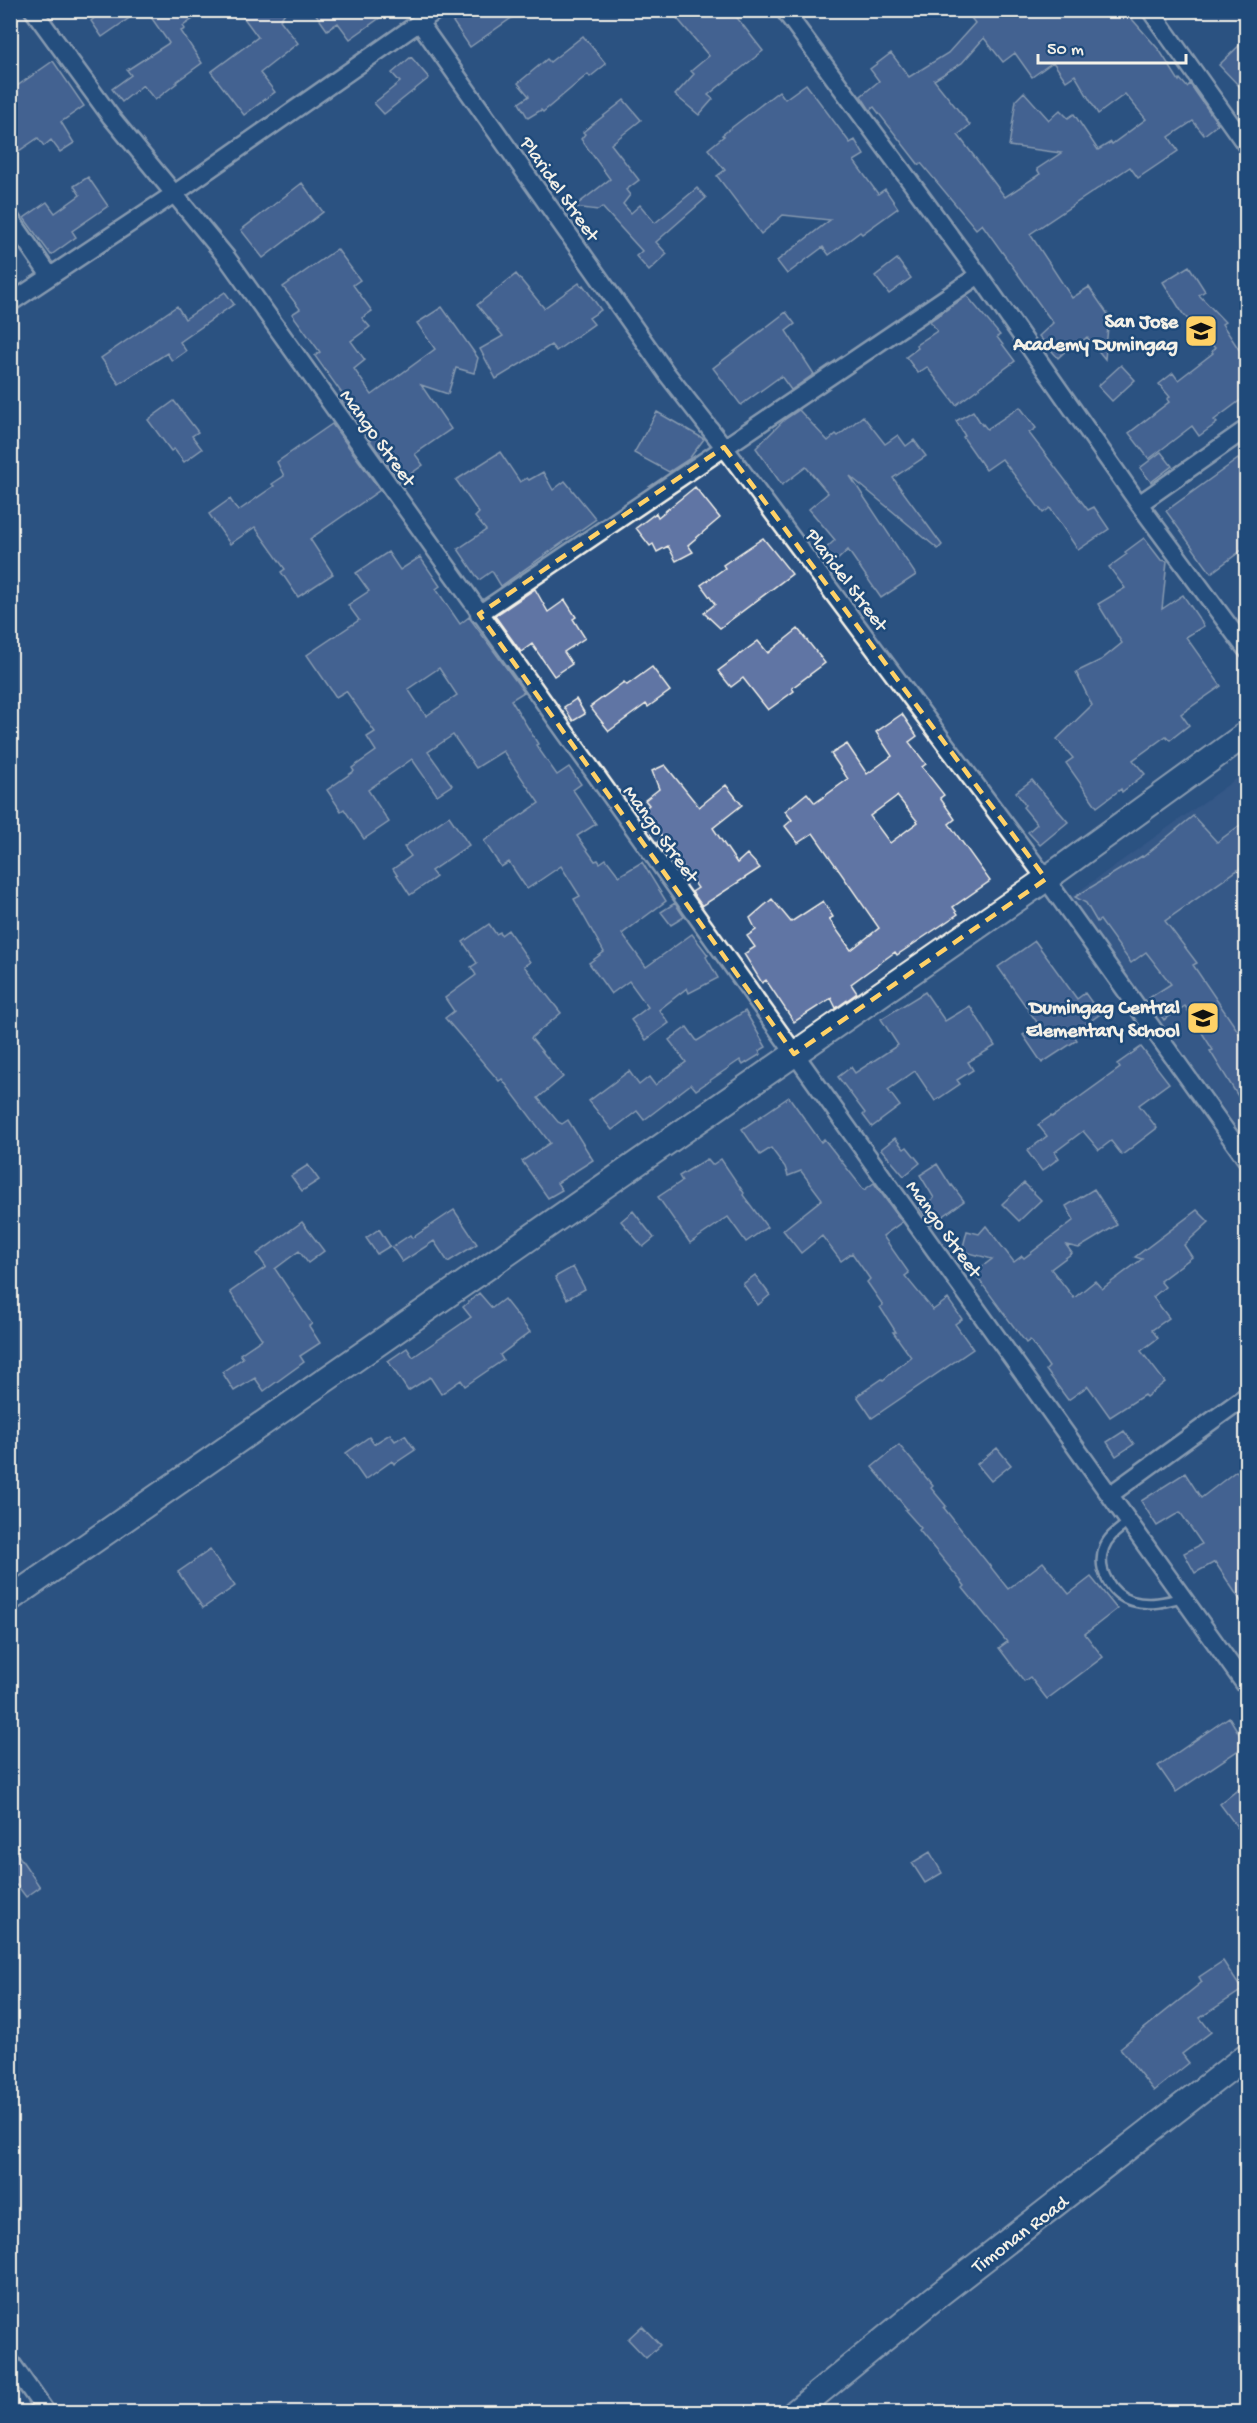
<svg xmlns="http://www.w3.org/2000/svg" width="1257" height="2423" viewBox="0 0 1257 2423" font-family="'Gochi Hand',sans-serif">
	<rect width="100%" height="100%" fill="#2c5282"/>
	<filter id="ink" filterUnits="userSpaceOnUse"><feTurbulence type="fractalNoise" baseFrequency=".0167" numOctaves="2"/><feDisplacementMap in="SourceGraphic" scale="12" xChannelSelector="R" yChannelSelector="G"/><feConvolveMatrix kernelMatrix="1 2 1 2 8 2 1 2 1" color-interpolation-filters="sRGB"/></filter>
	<g filter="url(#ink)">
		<path fill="#405f8e" d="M1246,772V1140L1071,897Z"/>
		<path fill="#6174a4" stroke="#f4f1e8" stroke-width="1.5" fill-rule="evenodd" d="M104,10H141L102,37L91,21Z
			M146,10H206L183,26L185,29L181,31L202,63L176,82L177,83L155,100L143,85L122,102L112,89L131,75L127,70L169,43Z
			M238,10H287L280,20L298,43L260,73L275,92L244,115L211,72L258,37Z
			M313,10H391L350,39L338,23L327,30Z
			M457,10H523L470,47L449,16Z
			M670,10H731L763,51L708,95L713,99L699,115L675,95L694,74L691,71L709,56Z
			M965,10H1124L1160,51L1179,81L1180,79L1187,87L1190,84L1218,124L1204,135L1193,121L1169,137L1178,151L1138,178L1130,167L1030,234L1072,298L1089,287L1109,316L1105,359L1087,337L1074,348L1072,345L1058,358L1039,336L1053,323L982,224L976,229L921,163L919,165L874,107L870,110L861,96L879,81L870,69L891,53L909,77L948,53L975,23ZM984,38L1003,62L1015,53L1032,77L1053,62L1066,81L1075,75L1098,114L1125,94L1146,119L1112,144L1111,142L1098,150L1074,114L1068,118L1060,110L1049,120L1024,92L1016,100L1009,146L1061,153L1037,169L1040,174L1005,197L958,135L970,125L934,80L962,63Z
			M583,36L606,64L590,77L588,74L543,112L541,110L528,118L519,103L529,96L518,83L547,59L550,62Z
			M1246,39V66L1240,73V87L1219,65Z
			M411,57L429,78L384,114L374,103L400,82L392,73Z
			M53,61L84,106L61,122L74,143L60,152L51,140L44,146L38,138L10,157V91Z
			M806,84L850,143L855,140L864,155L854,161L878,194L885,189L898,208L862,234L860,232L829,255L823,247L787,274L777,261L830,220L783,215L761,234L717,176L725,170L708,149L724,136L722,135L779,91L785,99Z
			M624,100L641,120L611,144L639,180L626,190L630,195L623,204L631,213L640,205L655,223L697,188L706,198L656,242L667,254L649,271L636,256L642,251L602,207L598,210L574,207L610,179L581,139L585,134L583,132Z
			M88,177L108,206L72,231L76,237L51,255L24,218L47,202L55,213L80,195L74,186Z
			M302,183L323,212L263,258L241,230Z
			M337,249L360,280L353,285L372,311L362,318L370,327L351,341L365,360L354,369L372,395L435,349L417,323L442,307L478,358L474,373L456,368L448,394L421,385L451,429L415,454L423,465L412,473L414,476L402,485L342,402L346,399L315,356L320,352L292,314L300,309L283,287Z
			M897,259L911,278L889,294L875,276Z
			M1189,266L1205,291L1199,295L1225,322L1222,324L1246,360V396L1214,420L1217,423L1199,436L1192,426L1149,459L1129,433L1169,402L1167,399L1170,397L1159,384L1173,373L1178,380L1213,353L1212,351L1215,348L1183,314L1163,282Z
			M516,274L544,308L579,283L581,286L583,285L601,310L589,318L594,324L556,351L551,345L496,379L480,349L503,336L477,305Z
			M225,292L234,304L180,342L186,351L172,361L167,353L119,384L101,358L177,306L185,319Z
			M967,296L1000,335L997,337L1015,361L956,405L927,367L918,373L906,357L918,348L916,345L937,331L930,321Z
			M786,312L795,324L786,331L814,374L791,390L781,376L741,405L713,368Z
			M1121,365L1135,380L1112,401L1098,386Z
			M174,401L198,432L192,436L202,449L184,462L174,449L171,451L148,420Z
			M1020,407L1036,428L1029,433L1088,510L1094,507L1109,529L1078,550L1050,508L1043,513L1002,459L986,470L963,437L965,436L956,421L973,411L982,425L983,424L987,429Z
			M799,410L828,441L836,434L838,436L863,416L885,444L898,435L906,446L914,440L926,456L893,478L942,545L938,549L850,476L916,575L881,598L848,550L832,565L821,553L835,540L809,509L828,493L806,467L782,485L756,448L784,420Z
			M657,412L704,439L689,459L669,472L634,453Z
			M332,424L380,490L310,539L333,574L298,597L281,572L285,569L255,527L230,544L209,514L230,499L238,511L274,486L272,484L284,476L277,462Z
			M500,452L520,482L527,478L529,480L543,472L553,490L565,481L596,519L501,586L492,571L479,580L458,549L486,530L475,517L479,513L456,480Z
			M1161,452L1172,466L1151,482L1140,468Z
			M1238,459L1246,470V547L1211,573L1166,511Z
			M695,487L720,518L688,545L693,552L676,561L668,546L657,552L653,544L650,546L636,528L656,513L658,517Z
			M763,538L792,574L720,628L704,613L715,604L701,585L725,568L723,565Z
			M1144,538L1161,560L1167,561L1162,609L1183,595L1204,626L1186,637L1221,686L1181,714L1189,725L1170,740L1166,736L1133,760L1145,774L1122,792L1121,789L1097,807L1066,763L1073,758L1057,739L1092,705L1076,672L1101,660L1122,643L1098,604L1125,588L1109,567L1127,554L1125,552Z
			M388,552L400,570L420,557L440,586L436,589L460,624L469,617L524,692L511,700L538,744L536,745L557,775L569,767L581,784L573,790L596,824L577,836L595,861L598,860L600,863L606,859L619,876L642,862L666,901L622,934L646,967L692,934L708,955L706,957L718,978L689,993L687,988L659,1010L669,1023L646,1040L631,1020L648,1007L629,981L611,994L589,963L604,952L574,899L580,896L561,866L527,889L509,862L501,867L484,841L539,803L503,751L476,768L453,735L428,752L452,785L437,795L412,759L368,790L389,822L364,839L344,809L341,811L327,790L354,771L352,768L376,751L367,737L375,732L346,691L336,697L307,655L359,620L348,605L369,591L356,573ZM439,668L457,695L426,716L408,689Z
			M535,589L548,612L565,600L576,617L573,619L585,638L564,652L572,664L554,676L532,644L521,652L495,616Z
			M798,629L825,663L792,688L794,691L768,710L743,678L731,687L718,671L758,641L768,653Z
			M652,667L670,691L648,707L646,704L609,731L590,707L624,682L627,685Z
			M576,699L585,714L573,721L564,707Z
			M902,714L917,736L909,742L926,764L922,767L944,795L940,798L955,819L949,824L990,881L953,907L958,914L897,955L895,952L851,984L857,993L836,1008L831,998L794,1022L766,980L762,983L744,954L755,947L747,936L756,930L750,918L772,899L791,922L823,901L833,917L829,919L851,950L879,928L813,833L798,843L785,826L792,820L785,811L807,793L815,803L848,779L831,754L847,744L867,774L892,756L876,732ZM897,796L918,822L890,843L870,816Z
			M665,765L699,807L726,785L742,805L713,828L737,863L747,854L760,868L702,906L692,892L698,888L678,860L658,842L662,837L642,811L649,805L645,800L659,789L652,771Z
			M1032,780L1068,822L1040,845L1028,832L1037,824L1023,807L1025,805L1016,792Z
			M449,816L469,845L431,871L436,877L410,895L393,869L411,856L404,847Z
			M1193,816L1217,842L1246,821V864L1165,921L1197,963L1193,965L1246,1043V1109L1210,1051L1213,1050L1185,1006L1164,1020L1149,998L1171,984L1146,952L1131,963L1100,920L1097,922L1086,903L1075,897L1142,856L1143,857Z
			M675,903L684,917L671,925L661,912Z
			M489,924L496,934L500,932L501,935L508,930L530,962L524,966L561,1013L531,1038L563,1077L538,1098L558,1122L562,1124L568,1120L593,1160L557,1183L562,1190L548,1198L522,1161L550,1143L502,1079L499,1081L445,1018L454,1011L445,998L476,975L471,967L477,963L463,942Z
			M1035,941L1077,999L1085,993L1100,1014L1073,1034L1077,1040L1042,1063L1023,1035L1039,1025L998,967Z
			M925,992L945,1021L970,1006L995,1046L968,1062L973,1070L957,1080L960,1084L935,1101L915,1071L888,1090L900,1106L872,1127L863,1115L865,1113L838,1077L851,1067L855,1073L898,1045L881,1019Z
			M745,1011L766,1047L759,1051L761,1054L743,1065L740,1060L696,1090L691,1084L644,1120L637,1111L612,1130L589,1101L629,1071L639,1085L649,1077L655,1085L686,1062L669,1040L687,1027L697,1041Z
			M1141,1047L1169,1083L1139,1105L1157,1128L1122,1155L1111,1141L1099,1150L1083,1131L1055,1152L1059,1158L1042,1171L1027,1151L1047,1136L1038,1125L1051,1116L1052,1117L1120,1068L1117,1064Z
			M789,1097L821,1142L824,1139L864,1190L874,1183L902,1222L883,1236L909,1273L905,1276L933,1310L948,1299L962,1319L955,1324L973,1349L872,1418L857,1396L882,1379L883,1380L911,1357L893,1332H896L880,1307L883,1305L867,1282L870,1279L852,1253L841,1261L822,1236L801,1253L783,1230L822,1199L801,1171L788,1176L785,1167L771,1148L760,1155L742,1129Z
			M895,1138L904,1149L907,1147L920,1163L904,1176L881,1149Z
			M707,1159L712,1165L721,1159L744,1193L743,1195L767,1227L746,1242L728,1217L690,1243L658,1197L682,1181L679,1176Z
			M937,1164L951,1186L952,1185L964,1201L931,1225L919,1208L934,1198L920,1175Z
			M308,1165L319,1180L302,1191L291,1176Z
			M1024,1183L1041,1200L1019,1221L1002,1204Z
			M1094,1189L1117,1225L1079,1248L1066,1245L1072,1253L1051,1269L1074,1298L1095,1281L1102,1289L1142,1259L1135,1257L1197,1210L1209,1222L1184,1245L1192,1257L1160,1281L1165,1287L1153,1297L1169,1318L1152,1330L1158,1338L1141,1351L1165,1382L1146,1397L1144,1395L1110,1417L1088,1386L1068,1400L1046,1370L1049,1367L1030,1340L1026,1343L974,1273L992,1259L962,1251L967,1231L979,1234L986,1226L1014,1262L1022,1256L1024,1258L1074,1220L1066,1206Z
			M454,1210L477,1244L448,1262L434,1241L402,1262L392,1247L410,1235L412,1238Z
			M633,1211L654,1238L643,1247L621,1221Z
			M302,1222L324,1251L308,1263L299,1251L275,1269L312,1324L309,1326L320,1343L300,1356L304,1362L264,1391L255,1378L234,1391L222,1372L243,1358L240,1354L262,1339L230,1292L266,1267L257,1254Z
			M379,1229L390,1246L377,1254L366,1238Z
			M573,1267L585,1289L567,1299L555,1277Z
			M755,1275L770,1295L758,1305L743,1284Z
			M479,1293L492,1308L504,1299L530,1332L500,1355L503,1360L465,1386L461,1380L441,1394L430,1377L408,1391L388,1361L407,1348L413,1357L471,1317L463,1307Z
			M1124,1431L1134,1444L1116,1456L1107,1442Z
			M390,1434L395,1441L405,1435L415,1450L394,1464L392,1461L365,1480L346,1453L369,1437L374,1444Z
			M899,1445L933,1486L931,1488L946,1506L944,1508L1008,1589L1043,1562L1069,1594L1091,1577L1117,1609L1085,1634L1103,1657L1047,1699L1030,1677L1024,1681L999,1648L1007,1642L963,1588L965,1586L919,1530L921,1528L905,1510L907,1509L872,1467Z
			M997,1448L1011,1465L991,1481L977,1464Z
			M1236,1471L1246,1485V1511L1241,1515L1246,1524V1609L1215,1562L1195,1573L1184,1553L1202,1544L1180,1512L1157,1526L1141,1501L1185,1473L1201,1498Z
			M210,1550L235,1586L203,1608L178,1572Z
			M1229,1717L1246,1745L1176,1792L1158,1766Z
			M1246,1783V1839L1220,1804Z
			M10,1843L40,1887L26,1897L17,1885L10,1889Z
			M930,1852L942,1873L925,1883L912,1863Z
			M1223,1961L1242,1990L1200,2018L1211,2032L1182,2054L1189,2063L1154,2091L1120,2048L1202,1982L1199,1977Z
			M642,2326L660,2345L646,2358L628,2339Z"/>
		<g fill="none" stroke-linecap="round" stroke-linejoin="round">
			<g stroke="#f4f1e8" stroke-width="13">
				<path id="lane" d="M1130,1521C1120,1529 1108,1536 1104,1548C1096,1569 1111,1595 1132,1601C1149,1606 1166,1602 1183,1597"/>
			</g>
			<g stroke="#f4f1e8" stroke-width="21">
				<path id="street" d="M33,10L111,117L227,258L1246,1686
					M784,10L979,275L1139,504L1246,649
					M1150,10L1246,145
					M419,22L667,374L724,447L1046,879L1246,1159
					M10,218L50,276
					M10,303L174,194L437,10
					M1139,504L1246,429
					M479,614L979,275
					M1111,1494L1246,1396
					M10,2361L46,2412"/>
			</g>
			<g stroke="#f4f1e8" stroke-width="28">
				<path id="secondary" d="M10,1599L1046,879L1246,734
					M795,2412L932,2300L1246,2056"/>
			</g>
			<use href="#lane" stroke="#1f4a7a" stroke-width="8"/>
			<use href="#street" stroke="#1f4a7a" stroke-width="16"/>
			<use href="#secondary" stroke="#1f4a7a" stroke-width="24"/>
		</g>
	</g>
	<path d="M0 0H1257V2423H0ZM724,447L1046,879L794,1054L479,614Z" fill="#2c5282" fill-opacity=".55" fill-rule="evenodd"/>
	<path fill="none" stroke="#ffd166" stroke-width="4.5" stroke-dasharray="12 8" stroke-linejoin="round" d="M724,447L1046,879L794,1054L479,614Z"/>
	<defs>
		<g id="school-square" transform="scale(1.725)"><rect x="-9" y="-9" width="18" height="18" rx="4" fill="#ffd166" stroke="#1f4a7a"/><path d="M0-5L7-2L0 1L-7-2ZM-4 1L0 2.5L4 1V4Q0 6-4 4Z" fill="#111"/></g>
	</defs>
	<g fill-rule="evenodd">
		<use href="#school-square" x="1201" y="331"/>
		<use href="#school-square" x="1203" y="1018"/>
	</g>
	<g text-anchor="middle" stroke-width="5" stroke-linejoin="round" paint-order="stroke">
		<g font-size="20" fill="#f4f1e8" stroke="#1f4a7a">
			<text transform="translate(561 188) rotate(55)" y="7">Plaridel Street</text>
			<text transform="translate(379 437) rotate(54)" y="7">Mango Street</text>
			<text transform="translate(848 579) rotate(53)" y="7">Plaridel Street</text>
			<text transform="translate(662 833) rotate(54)" y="7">Mango Street</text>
			<text transform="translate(945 1228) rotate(54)" y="7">Mango Street</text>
			<text transform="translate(1019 2233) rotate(-37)" y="7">Timonan Road</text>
		</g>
		<g font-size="20" font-weight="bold" fill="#f4f1e8" stroke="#1f4a7a" text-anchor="end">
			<text x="1178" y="327">San Jose<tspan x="1178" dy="23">Academy Dumingag</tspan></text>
			<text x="1180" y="1013">Dumingag Central<tspan x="1180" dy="23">Elementary School</tspan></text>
		</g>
	</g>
	<rect width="1257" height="2423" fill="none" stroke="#1f4a7a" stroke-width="36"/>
	<rect x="18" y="18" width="1221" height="2387" fill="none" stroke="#f4f1e8" stroke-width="2" filter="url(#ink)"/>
	<path d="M1038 54v9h148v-9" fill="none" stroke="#f4f1e8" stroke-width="3"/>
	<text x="1047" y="54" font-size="18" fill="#f4f1e8" stroke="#1f4a7a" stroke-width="4.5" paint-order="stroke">50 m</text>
</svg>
